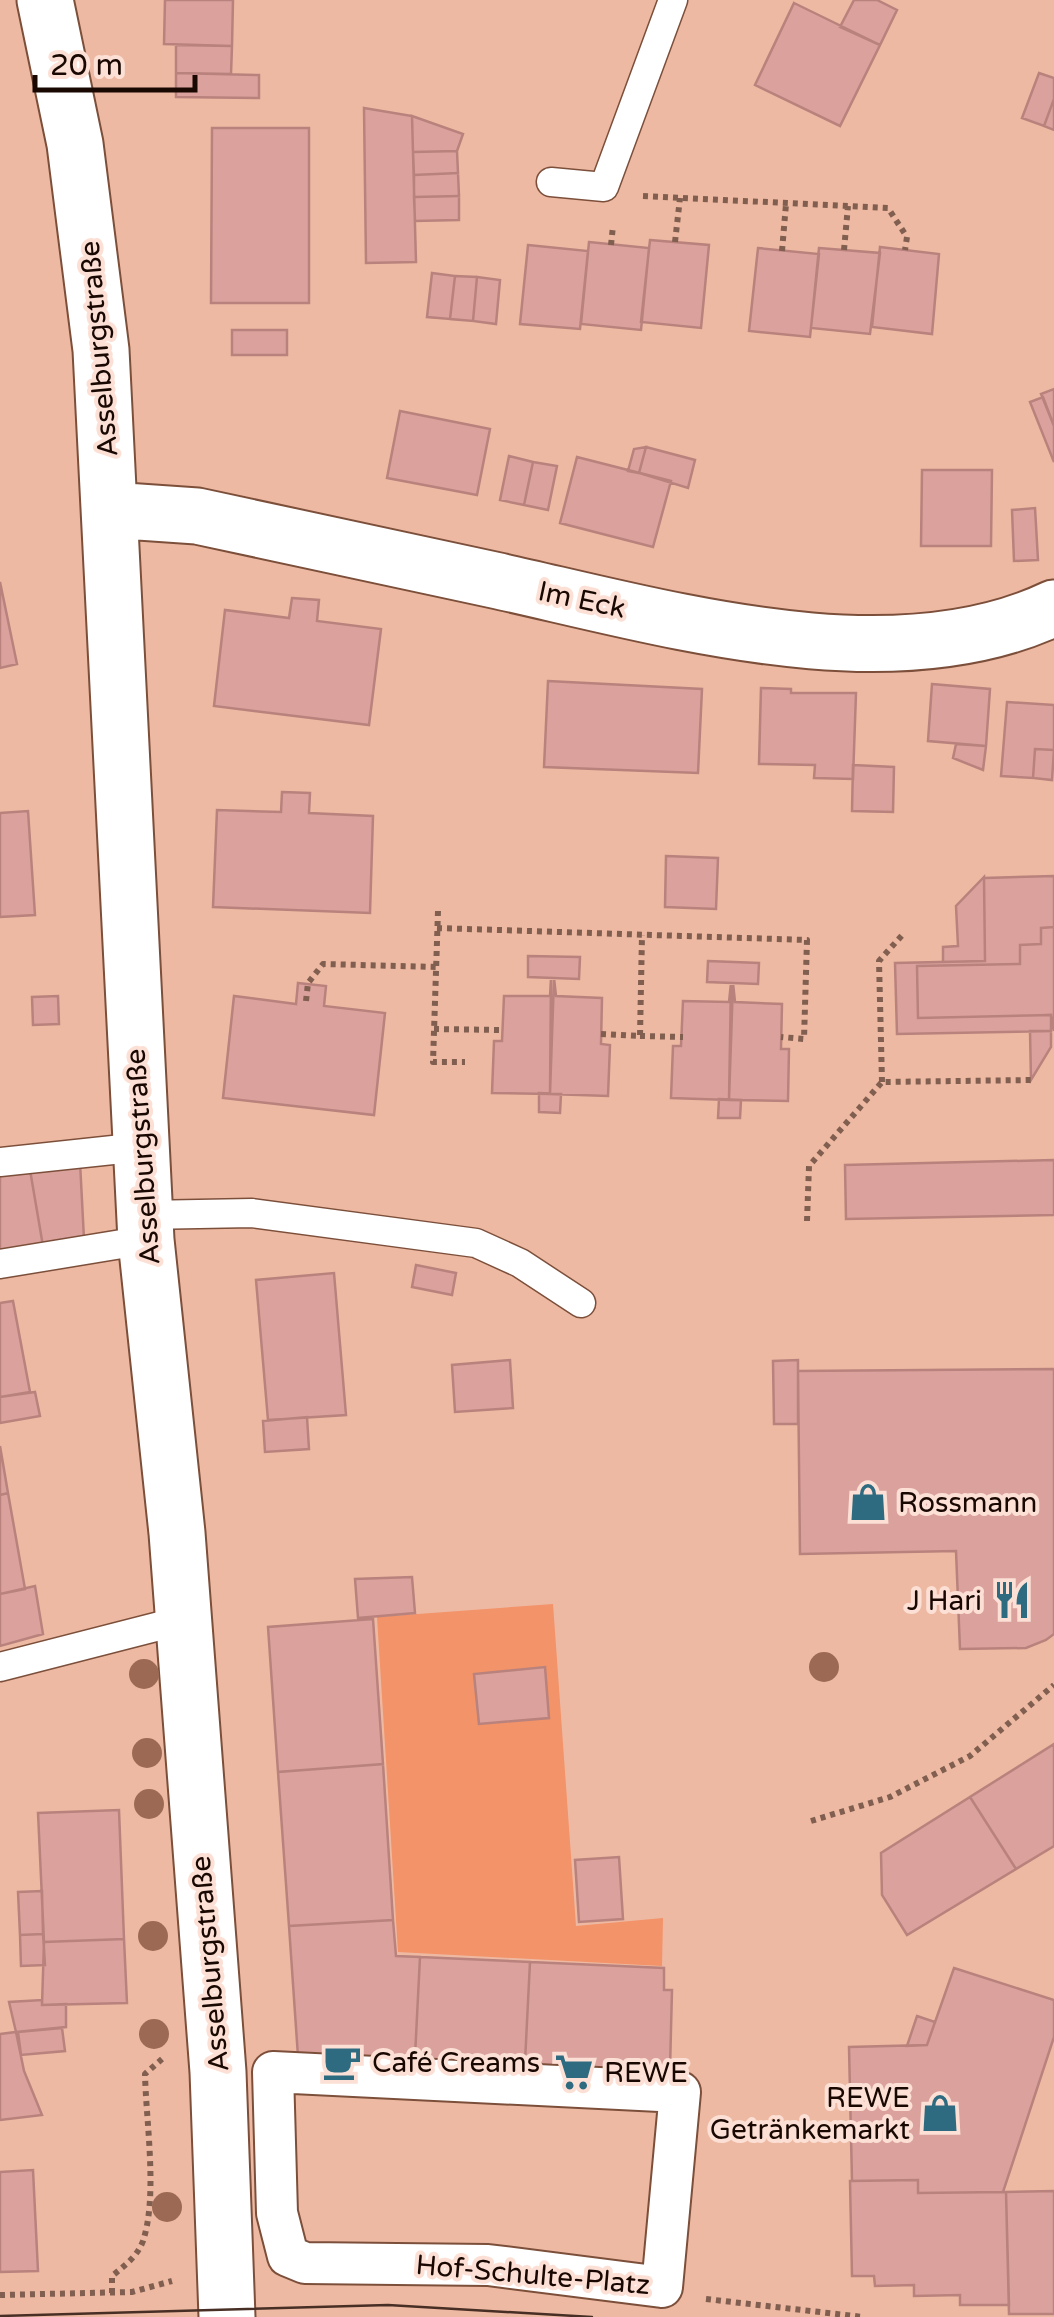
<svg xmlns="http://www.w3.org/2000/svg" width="1054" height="2317" viewBox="0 0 1054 2317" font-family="'Varela Round',sans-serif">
	<rect width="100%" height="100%" fill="#eeb9a2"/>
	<path fill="#f29369" d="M553,1604L576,1926L663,1918L662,1966L398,1952L377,1617Z"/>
	<path fill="#dba29d" stroke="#b9827d" stroke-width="2.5" d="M165,0H233L232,46L164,44Z
		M854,0H877L897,10L880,45L840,27Z
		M794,3L880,45L840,126L755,85Z
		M176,45L232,46L231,74L176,73Z
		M176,73L259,75V98L176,97Z
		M1039,73L1054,78V99L1044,126L1022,118Z
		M1054,99V130L1044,126Z
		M364,108L412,116L416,262L366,263Z
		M412,116L463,134L457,151L413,152Z
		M212,128H309V303H211Z
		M457,151L458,173L414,175L413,152Z
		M458,173L459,196L414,197V175Z
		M459,196V220L415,221L414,197Z
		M650,240L709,245L701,328L641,322Z
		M589,242L649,248L641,330L581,324Z
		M528,245L588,251L580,329L520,324Z
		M880,247L939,254L932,334L872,327Z
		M758,248L819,254L810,337L749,331Z
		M819,248L880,253L870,334L811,328Z
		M432,273L455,276L450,319L427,317Z
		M455,276L477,277L473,321L450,319Z
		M477,277L500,280L496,324L473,321Z
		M232,330H287V355H232Z
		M1054,389V426L1041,394Z
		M1043,397L1054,426V462L1030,402Z
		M400,411L490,429L477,495L387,478Z
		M646,447L639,473L628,471L634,449Z
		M646,447L695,460L688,488L639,473Z
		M509,456L533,462L524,505L500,500Z
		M577,457L671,481L653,547L560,523Z
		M533,462L557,466L548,510L524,505Z
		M922,470H992L991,546H921Z
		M1035,508L1038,560L1014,561L1012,510Z
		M0,582L17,664L0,668Z
		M292,598L319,600L317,621L381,629L369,725L214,706L225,610L289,618Z
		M548,681L702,689L698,773L544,767Z
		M932,684L990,689L986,746L928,741Z
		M761,688L791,689V693H856L853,779L814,778L815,765L759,764Z
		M1007,702L1054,705V750L1035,749L1033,778L1001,776Z
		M956,744L986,746L983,770L953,758Z
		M1035,749L1054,750L1052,780L1033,778Z
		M853,765L894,767L893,812L852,811Z
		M282,792L310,793L309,813L373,816L370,913L213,907L217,810L281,812Z
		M28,811L35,915L0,917V813Z
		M666,856L718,858L716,909L665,907Z
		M1054,876V927L1041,928V944L1020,945V964L917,966L918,1018L1051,1015V1031L897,1034L895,963L985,961L984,878Z
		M984,877L985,961L943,962V947L958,946L956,906Z
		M1054,927V1031L1051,1015L918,1018L917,966L1020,964V945L1041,944V928Z
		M528,956L580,957L579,979L528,977Z
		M708,961L759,963L758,984L707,982Z
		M551,978L550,1094L492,1093L494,1041H502L504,996H550Z
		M554,978L556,996L602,998L601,1044L610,1045L608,1096L550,1094Z
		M298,983L326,986L324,1006L385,1013L374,1115L223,1098L234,996L296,1004Z
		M731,983L729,1100L671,1098L673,1046H681L683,1001L729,1002Z
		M733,983L735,1002L782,1004L781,1049H789L788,1101L729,1100Z
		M58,996L59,1024L33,1025L32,997Z
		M1030,1031H1051V1047L1031,1080Z
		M539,1093L561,1094L560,1113L539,1112Z
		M719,1099L741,1100L740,1118H718Z
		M1054,1160V1215L846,1219L845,1165Z
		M80,1162L84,1239L43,1246L30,1170Z
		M30,1170L43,1246L0,1253V1176Z
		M416,1265L456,1273L452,1295L412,1287Z
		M334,1273L346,1415L268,1420L256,1280Z
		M13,1301L30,1392L0,1397V1303Z
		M510,1360L513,1408L455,1412L452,1365Z
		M798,1360V1424H774L773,1361Z
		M1054,1369V1634L1046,1640L1026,1648L960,1649L956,1551L800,1554L798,1371Z
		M35,1392L40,1416L0,1423V1397Z
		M307,1417L309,1449L265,1452L263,1421Z
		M0,1446L8,1493L0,1495Z
		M8,1493L25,1589L0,1594V1495Z
		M412,1577L415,1613L358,1618L355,1579Z
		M35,1586L43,1634L0,1646V1594Z
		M373,1619L383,1764L278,1772L268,1627Z
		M545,1667L549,1718L479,1724L474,1674Z
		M1054,1744V1846L1016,1869L970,1797Z
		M383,1764L393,1920L289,1926L278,1772Z
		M970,1797L1016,1869L907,1935L882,1895L881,1853Z
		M119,1810L124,1939L44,1942L38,1813Z
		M619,1857L623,1919L579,1922L575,1860Z
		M42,1891L43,1934L20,1935L18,1892Z
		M393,1920L396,1956L420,1957L414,2076L299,2071L289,1926Z
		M43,1934L45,1965L21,1966L20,1935Z
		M124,1939L127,2003L42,2005L44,1942Z
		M420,1957L530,1962L524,2082L414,2076Z
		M530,1962L664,1968V1990H672L670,2069L661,2068L660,2088L524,2082Z
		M954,1968L1054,2000V2037L1003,2192L918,2193V2180L852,2181L849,2047L927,2045Z
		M42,2000V2005L66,2004V2027L16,2032L9,2002Z
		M917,2016L935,2022L927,2045L907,2046Z
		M62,2028L65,2051L21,2055L18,2032Z
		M16,2032L24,2071L42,2115L0,2120V2034Z
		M33,2170L38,2271L0,2272V2172Z
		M918,2180V2193L1006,2192L1009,2305H960V2295L914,2296V2285L875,2286L874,2276H852L850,2181Z
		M1054,2191V2314H1009L1006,2192Z"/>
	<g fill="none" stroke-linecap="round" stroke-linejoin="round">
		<g stroke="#7c4f3b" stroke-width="31">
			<path id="service" d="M551,182L604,187L673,0
				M0,1162L141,1147
				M145,1215L252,1213L476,1243L520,1263L581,1303
				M0,1264L146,1240
				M0,1667L183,1620"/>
		</g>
		<g stroke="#7c4f3b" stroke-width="44">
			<path id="pedestrian" d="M273,2072L680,2092L662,2287L488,2265L305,2263L288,2256L277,2213Z"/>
		</g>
		<g stroke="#7c4f3b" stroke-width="59">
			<path id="minor" d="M45,0L75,144L101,350L146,1240L177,1533L218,2072L227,2317
				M110,510L197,516C296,537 395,558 494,580C662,617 890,686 1054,608"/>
		</g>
		<path stroke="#815f50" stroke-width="6" stroke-dasharray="5 5" stroke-linecap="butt" d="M643,196L888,208L907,237L905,250
			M675,242L680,198
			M611,245L613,226
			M844,250L848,206
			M782,251L786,204
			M438,911L433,1062H465
			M437,928L807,940L804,1039L781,1037
			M306,1001L308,983L323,964L436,967
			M434,1029L502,1030
			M601,1034L640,1036L642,935
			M640,1036L683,1037
			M882,1082L879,961L904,933
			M807,1221L809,1166L882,1082L1031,1080
			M811,1821L890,1797L970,1756L1054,1685
			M112,2293V2276C124,2266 137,2257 143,2241C158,2196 146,2122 145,2074L162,2059
			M0,2295L132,2292L172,2281
			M706,2299L863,2317"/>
		<use href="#service" stroke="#fff" stroke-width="28"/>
		<use href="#pedestrian" stroke="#fff" stroke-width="40"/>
		<use href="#minor" stroke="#fff" stroke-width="55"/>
		<path stroke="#482f25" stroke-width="2.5" d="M0,2316L388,2305L592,2317"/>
	</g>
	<g fill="#9c6a54">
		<circle cx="824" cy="1667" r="15"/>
		<circle cx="144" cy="1674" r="15"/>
		<circle cx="147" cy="1753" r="15"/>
		<circle cx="149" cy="1804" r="15"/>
		<circle cx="153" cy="1936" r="15"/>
		<circle cx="154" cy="2034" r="15"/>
		<circle cx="167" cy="2207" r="15"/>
	</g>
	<defs>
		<g id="shop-bare" transform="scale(3)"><path d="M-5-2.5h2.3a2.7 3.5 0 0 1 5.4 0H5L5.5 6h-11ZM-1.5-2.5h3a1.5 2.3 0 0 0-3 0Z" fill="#2e6b81" stroke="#fce0d5" stroke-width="2.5" paint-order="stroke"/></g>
		<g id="restaurant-bare" transform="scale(3)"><path d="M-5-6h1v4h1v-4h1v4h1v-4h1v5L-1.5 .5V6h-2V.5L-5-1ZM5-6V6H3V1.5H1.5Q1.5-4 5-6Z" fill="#2e6b81" stroke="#fce0d5" stroke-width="2.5" paint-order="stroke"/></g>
		<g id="cafe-bare" transform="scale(3)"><path d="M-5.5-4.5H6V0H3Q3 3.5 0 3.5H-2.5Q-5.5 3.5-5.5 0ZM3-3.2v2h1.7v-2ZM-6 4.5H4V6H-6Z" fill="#2e6b81" stroke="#fce0d5" stroke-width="2.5" paint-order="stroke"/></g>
		<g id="supermarket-bare" transform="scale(3)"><path d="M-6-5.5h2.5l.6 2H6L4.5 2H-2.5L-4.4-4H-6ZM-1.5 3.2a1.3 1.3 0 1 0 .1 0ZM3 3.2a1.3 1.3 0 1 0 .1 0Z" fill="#2e6b81" stroke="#fce0d5" stroke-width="2.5" paint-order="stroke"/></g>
	</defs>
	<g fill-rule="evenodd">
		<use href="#shop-bare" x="868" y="1502"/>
		<use href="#restaurant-bare" x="1012" y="1600"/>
		<use href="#cafe-bare" x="342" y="2062"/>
		<use href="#supermarket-bare" x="574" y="2072"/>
		<use href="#shop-bare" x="940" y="2113"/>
	</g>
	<g text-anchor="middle" stroke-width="8" stroke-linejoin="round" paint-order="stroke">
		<g font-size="28" fill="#190802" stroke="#fce0d5">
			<text transform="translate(98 349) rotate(-95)" y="10">Asselburgstraße</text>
			<text transform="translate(582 599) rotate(12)" y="10">Im Eck</text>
			<text transform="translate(142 1157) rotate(-94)" y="10">Asselburgstraße</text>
			<text transform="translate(209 1964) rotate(-95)" y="10">Asselburgstraße</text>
			<text transform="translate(533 2274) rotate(5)" y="10">Hof-Schulte-Platz</text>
		</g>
		<g font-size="28" fill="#190802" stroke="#fce0d5" text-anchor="start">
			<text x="898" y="1512">Rossmann</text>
			<text x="982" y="1610" text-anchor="end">J Hari</text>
			<text x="372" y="2072">Café Creams</text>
			<text x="604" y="2082">REWE</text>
			<text x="910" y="2107" text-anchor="end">REWE<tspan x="910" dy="32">Getränkemarkt</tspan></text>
		</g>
	</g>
	<path d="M35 75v15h160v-15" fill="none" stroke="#190802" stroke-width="5"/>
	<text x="50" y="75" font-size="30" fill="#190802" stroke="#fce0d5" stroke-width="8" paint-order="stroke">20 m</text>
</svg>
